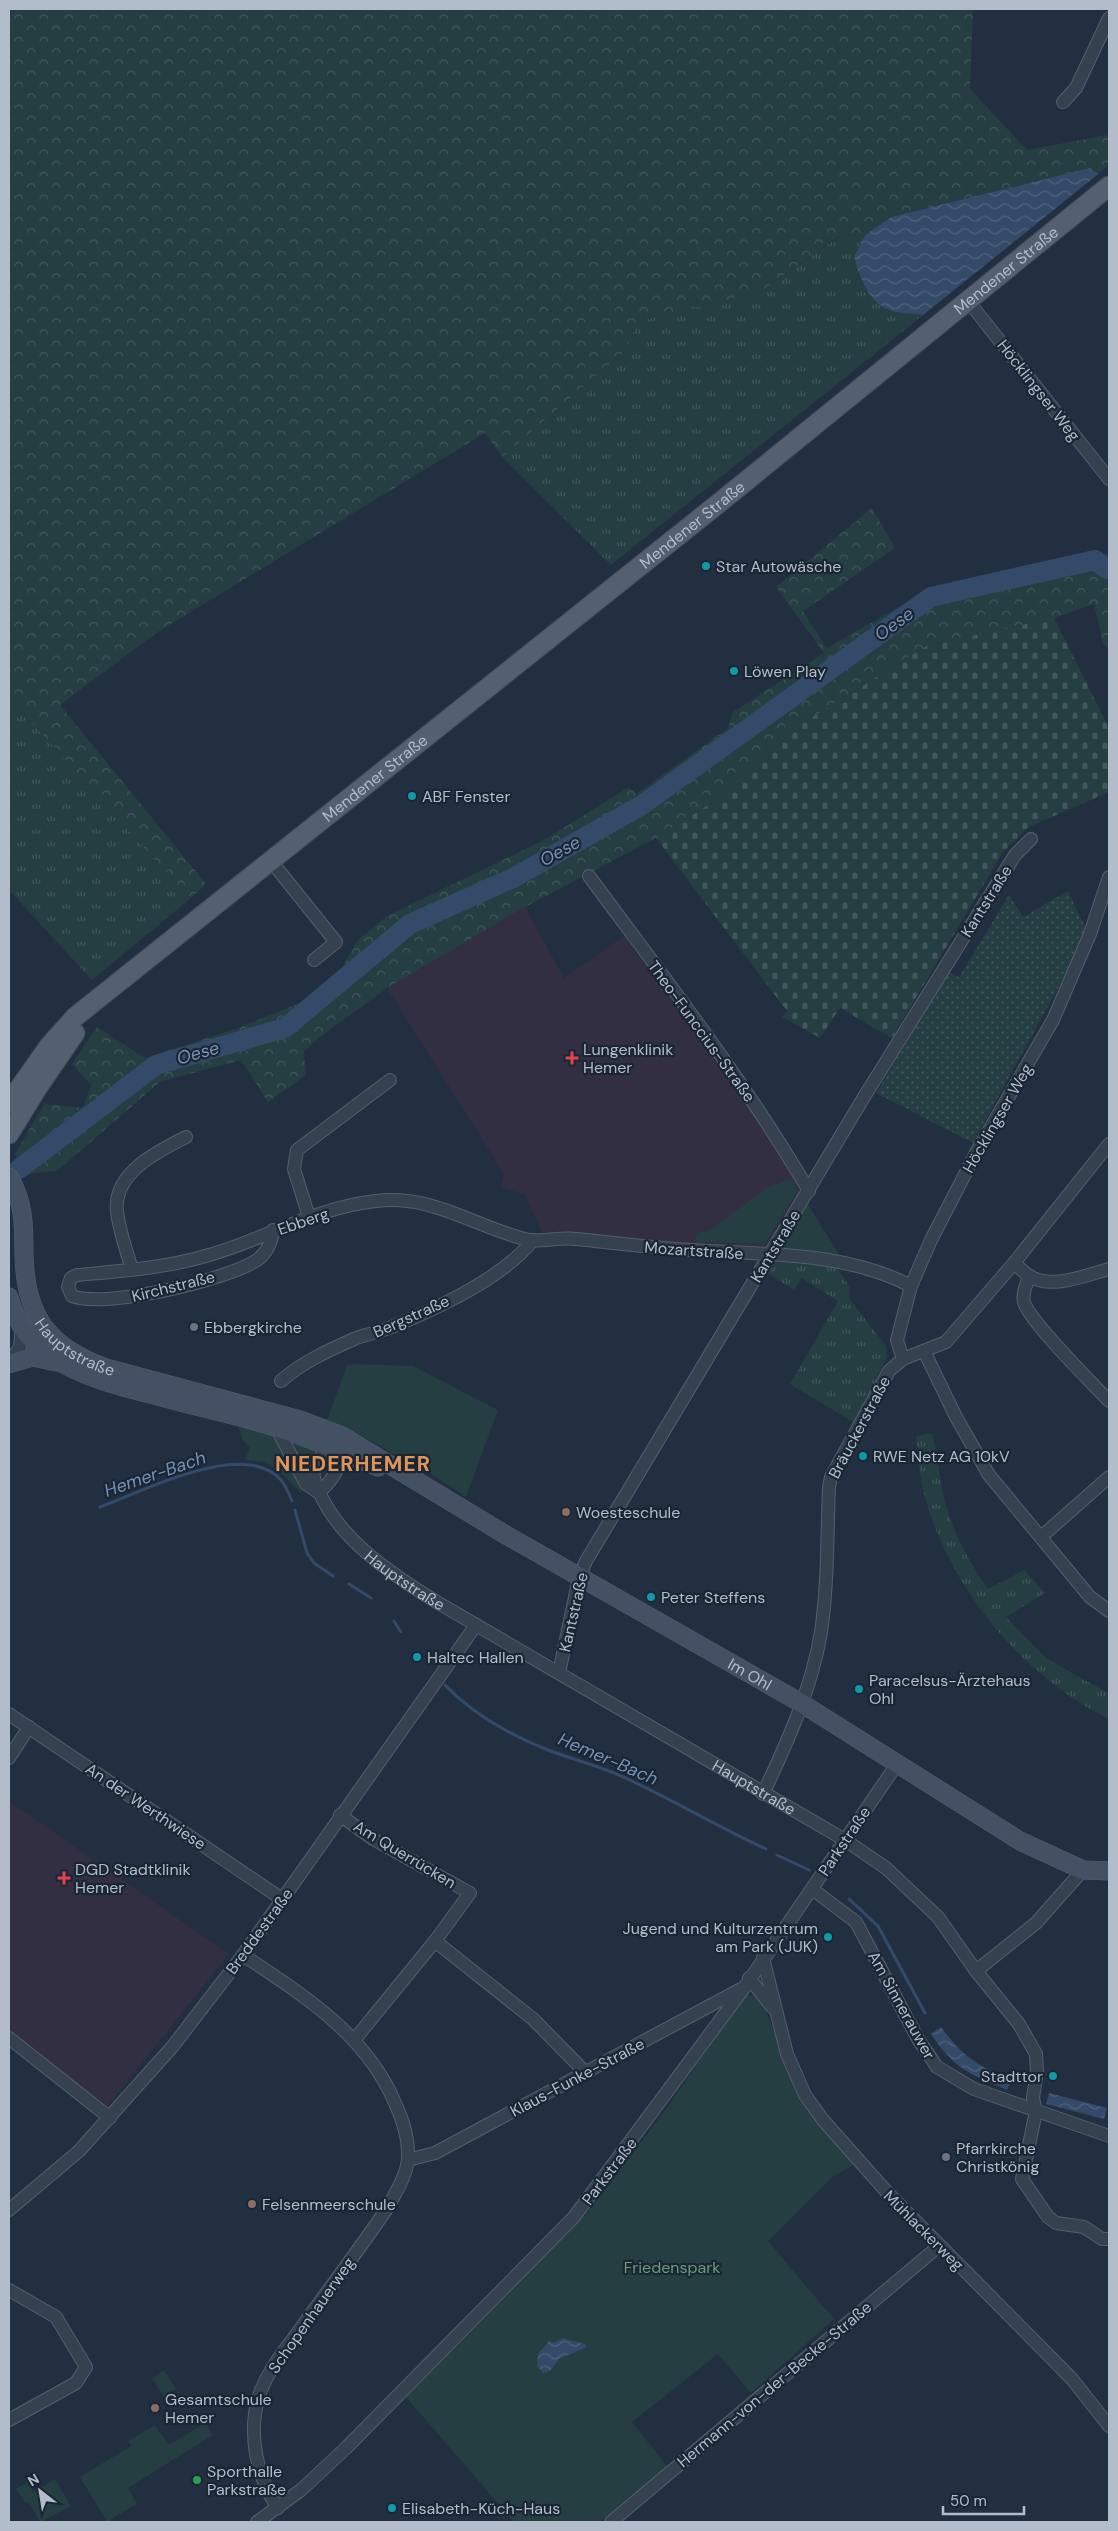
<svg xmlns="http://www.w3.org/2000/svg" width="1118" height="2531" viewBox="0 0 1118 2531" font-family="'DM Sans',sans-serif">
	<defs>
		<pattern id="grass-tufts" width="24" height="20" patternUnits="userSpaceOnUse" patternTransform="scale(1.25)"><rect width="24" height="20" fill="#243e41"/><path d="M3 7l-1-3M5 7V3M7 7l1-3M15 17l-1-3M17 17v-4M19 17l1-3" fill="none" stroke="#41585b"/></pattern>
		<pattern id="forest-crowns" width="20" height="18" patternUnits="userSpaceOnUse" patternTransform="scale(1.25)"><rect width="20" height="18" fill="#243e41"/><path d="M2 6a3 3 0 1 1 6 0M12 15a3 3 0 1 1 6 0" fill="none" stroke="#41585b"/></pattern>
		<pattern id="cemetery-stones" width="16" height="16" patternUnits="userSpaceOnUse" patternTransform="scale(1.25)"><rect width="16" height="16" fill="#243e41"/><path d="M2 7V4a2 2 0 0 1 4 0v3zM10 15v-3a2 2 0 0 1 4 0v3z" fill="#41585b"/></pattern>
		<pattern id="garden-dots" width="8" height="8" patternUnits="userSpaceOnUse" patternTransform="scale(1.25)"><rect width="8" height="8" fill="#243e41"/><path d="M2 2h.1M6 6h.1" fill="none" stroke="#41585b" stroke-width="1.8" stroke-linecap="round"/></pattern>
		<pattern id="water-waves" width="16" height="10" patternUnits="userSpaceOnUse" patternTransform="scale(1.25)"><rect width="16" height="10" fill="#344a69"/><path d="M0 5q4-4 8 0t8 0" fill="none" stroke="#4f627d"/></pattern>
	</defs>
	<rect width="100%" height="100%" fill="#222f41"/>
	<path fill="#312f41" d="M525,907L564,978L624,936L765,1128L802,1188L762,1252L649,1246L542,1232L525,1195L501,1187L504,1174L387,988Z
		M9,1801L229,1954L106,2108L9,2034Z"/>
	<path fill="url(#grass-tufts)" d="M865,235L854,257L888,310L923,315L611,565L502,457L624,352L639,321L760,292L840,236Z
		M9,697L190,899L92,980L9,890Z
		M770,1258L835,1265L850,1287L849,1298L886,1346L887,1357L855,1423L790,1384L838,1301L802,1278L794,1290L764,1271Z
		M932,1433C939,1455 939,1479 945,1502C954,1534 969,1562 988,1589L1024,1570L1045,1593L1006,1617L1044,1656L1075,1675L1109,1693V1719C1022,1677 946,1584 923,1489C919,1471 918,1453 916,1436Z"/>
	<path fill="url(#forest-crowns)" d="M9,9H973L970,89L1027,150L1107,135L1109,138V165L1097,175L1090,168L891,217L865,235L839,236L760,292L639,321L624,352L502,457L485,433L156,633L60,705L206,884L190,899L9,697Z
		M872,508L895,548L803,611L827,648L921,594L1109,553V649L1103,645L1094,604L1054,618L928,645L803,723L730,791L656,838L525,907L387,988L320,1037L304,1052L306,1075L268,1102L241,1060L160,1082L57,1171L25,1174L15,1154L44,1104L83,1108L91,1085L72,1064L97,1027L145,1058L238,1028L305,1001L340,971L357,941L387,916L544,840L629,787L636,794L728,728L733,712L824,653L776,587Z"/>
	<path fill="url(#cemetery-stones)" d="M1054,618L1109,728V792L1029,827L1003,852L892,1038L840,1008L820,1038L782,1017L787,1011L656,838L730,791L803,723L928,645Z"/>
	<path fill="#243e41" d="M790,1179L798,1190L765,1244L699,1242L695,1240L697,1233L709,1231L767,1188Z
		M807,1197L809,1206L842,1259L772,1253Z
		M356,1364L413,1366L498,1410L466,1497L416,1464H409L381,1446L327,1420L347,1365Z
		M238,1422L320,1446L301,1493L276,1468L263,1462L245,1460L250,1447L242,1440Z
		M748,1995L757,1996L762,2000L798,2095L855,2164L832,2177L768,2241L834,2319L751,2393L718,2354L632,2422L668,2467L600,2522H514L406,2397L584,2217L669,2105L743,1997Z
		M164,2370L176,2389L164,2397L152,2378Z
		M205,2423L213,2435L128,2488L137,2504L110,2520L111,2522H103L106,2520L80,2477L131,2446L128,2441L155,2425L169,2445Z
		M55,2479L71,2506L40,2522L29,2503L24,2501L16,2489L27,2482L34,2492Z"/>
	<path fill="url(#garden-dots)" d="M1068,891L1087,931L1074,959L973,1143L876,1093L949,972L959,977L1009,895L1023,917Z"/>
	<path fill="url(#water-waves)" d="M1090,168L1097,175L923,315C912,313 897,314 887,309C867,300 860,276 854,257L865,235L891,217Z
		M941,2027C964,2058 977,2065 1012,2080L1007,2090C970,2074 954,2069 931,2034Z
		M1049,2093L1107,2108L1104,2119L1046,2104Z
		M562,2338L585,2344L587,2347L559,2359L550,2371L543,2373L537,2366L538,2354L549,2341L554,2343Z"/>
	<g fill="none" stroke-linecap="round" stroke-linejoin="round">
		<path stroke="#344a69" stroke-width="3" d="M100,1507C142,1492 244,1438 281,1480C286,1486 289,1494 292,1501
			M295,1510L307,1553L314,1563L333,1576
			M349,1584L371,1598
			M394,1621L401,1632
			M445,1685C473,1714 510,1735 548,1750C571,1759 596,1765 619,1775C670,1798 716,1826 766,1849
			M777,1855L809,1870
			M849,1899L878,1926L925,2013"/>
		<path stroke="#344a69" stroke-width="20" d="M19,1169L156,1065L285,1028L410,924L513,878L642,805L931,597L1095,560L1107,569L1109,568"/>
		<g stroke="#545f6e" stroke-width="14">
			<g id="minor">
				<path d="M1063,102L1076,88L1109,18"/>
				<path d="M969,302L1109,479"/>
				<path d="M271,861L336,942L314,960"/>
				<path d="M589,876C665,979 744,1080 809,1191"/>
				<path d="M309,1217L294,1169L297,1150L390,1080"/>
				<path d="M273,1230C272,1241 267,1253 257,1260C227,1280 105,1309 72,1296L68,1287L71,1278L77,1275C121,1271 166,1268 209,1255C265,1239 317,1207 376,1201C434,1194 476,1228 529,1240C541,1242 562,1237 576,1239C615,1243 653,1248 692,1250C765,1255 844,1251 911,1286"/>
				<path d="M1014,1263C1019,1267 1023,1272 1029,1276C1052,1290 1086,1275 1109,1269"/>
				<path d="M132,1270C127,1251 119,1231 117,1211C113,1173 158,1151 186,1137"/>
				<path d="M1030,1276C1026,1284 1022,1294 1024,1302C1029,1321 1093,1384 1109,1401"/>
				<path d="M924,1351L956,1417L989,1475L1090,1597L1109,1611"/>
				<path d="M903,1359L897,1340L911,1286L931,1240L977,1151L1053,1020L1090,934L1109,877"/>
				<path d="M9,1364L20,1347L22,1326"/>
				<path d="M281,1381C301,1363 329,1350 354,1339C367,1334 381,1332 394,1326C438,1308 504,1277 533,1240"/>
				<path d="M276,1427L306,1484L318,1492"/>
				<path id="s1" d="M332,1442L327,1445L313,1474C328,1532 385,1570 435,1601L845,1840L886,1868L938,1917L976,1971L1019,2024L1036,2054L1037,2071L1033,2098L1036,2111L1022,2179L1048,2217L1056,2223L1084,2227L1102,2239H1108"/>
				<path d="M318,1492C330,1485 345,1461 343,1446"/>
				<path d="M1041,1537L1109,1477"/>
				<path d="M559,1673L579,1578L586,1561L864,1097L1015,855L1031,839"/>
				<path d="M9,1714L282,1899"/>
				<path d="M9,1758L29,1727"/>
				<path d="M763,1794C787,1743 812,1688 821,1632C828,1585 827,1535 829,1487L831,1477L889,1371L903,1359L946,1342L1014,1263L1109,1144"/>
				<path d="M340,1815L373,1839L470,1893L435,1941L355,2039"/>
				<path d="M812,1889L856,1922L918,2039L937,2067L974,2089L1109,2136"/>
				<path d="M435,1941L533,2019L586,2073"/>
				<path d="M243,1955C303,1995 366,2034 395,2103C403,2120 409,2139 408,2158C407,2175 396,2192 388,2207C361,2247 332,2285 303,2325C287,2348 266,2371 258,2399C248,2436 257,2477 278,2508"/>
				<path d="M763,1958L787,2054L805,2095L823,2120L885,2190L1072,2379L1109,2426"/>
				<path d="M976,1971L1036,1923L1083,1870"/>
				<path d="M749,1978L773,2008"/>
				<path d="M9,2038L110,2118"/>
				<path d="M408,2160L435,2153L741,1989"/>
				<path d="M9,2210L79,2151L173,2046L243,1955L476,1625"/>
				<path d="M9,2290L56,2317L86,2367L76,2383L9,2420"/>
				<path d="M257,2522L301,2490L346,2448L574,2217L744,1988L897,1764"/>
				<path d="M611,2522L939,2246"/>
			</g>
		</g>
		<g stroke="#545f6e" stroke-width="19">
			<g id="secondary">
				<path id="s2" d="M9,1177C24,1201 24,1226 24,1254C25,1316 48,1347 106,1368L300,1420L342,1436L506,1535L801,1703L1020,1841L1083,1870L1109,1871"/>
				<path d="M9,1297C26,1365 99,1381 158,1396C197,1407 237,1415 275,1427C311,1438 344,1453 378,1467"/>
				<path d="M9,1364L33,1357L56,1362"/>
			</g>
		</g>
		<g stroke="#3f4a59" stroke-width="21">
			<g id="primary">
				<path id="s3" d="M9,1103L49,1046L75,1017L719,503L1109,186"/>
				<path d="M9,1134L36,1090L75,1033"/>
			</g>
		</g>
		<use href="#minor" stroke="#364150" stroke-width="12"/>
		<use href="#secondary" stroke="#445064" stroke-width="18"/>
		<use href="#primary" stroke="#546070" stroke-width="19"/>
	</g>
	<g fill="#0f9aa8" stroke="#1b2635" stroke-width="2">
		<circle cx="706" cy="566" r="5"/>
		<circle cx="734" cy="671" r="5"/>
		<circle cx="412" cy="796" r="5"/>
		<circle cx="863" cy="1456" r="5"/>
		<circle cx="651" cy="1597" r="5"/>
		<circle cx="417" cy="1657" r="5"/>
		<circle cx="859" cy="1689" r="5"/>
		<circle cx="828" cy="1937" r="5"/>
		<circle cx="1053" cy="2076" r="5"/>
		<circle cx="392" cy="2508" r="5"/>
	</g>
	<g fill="#e0444e" stroke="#1b2635" stroke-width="2">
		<path d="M569.5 1050.5h5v5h5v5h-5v5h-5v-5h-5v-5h5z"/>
		<path d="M61.5 1870.5h5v5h5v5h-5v5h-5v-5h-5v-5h5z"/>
	</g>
	<g fill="#6b7280" stroke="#1b2635" stroke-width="2">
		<circle cx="194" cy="1327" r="5"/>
		<circle cx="946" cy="2157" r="5"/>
	</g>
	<g fill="#8d6e63" stroke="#1b2635" stroke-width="2">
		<circle cx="566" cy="1512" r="5"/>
		<circle cx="252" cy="2204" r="5"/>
		<circle cx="155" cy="2408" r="5"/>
	</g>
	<circle fill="#2e9e5b" stroke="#1b2635" stroke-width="2" cx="197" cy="2480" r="5"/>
	<g text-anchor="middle" stroke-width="4.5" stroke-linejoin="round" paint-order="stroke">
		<g font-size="16" fill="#b2bccb" stroke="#1b2635">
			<text dy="6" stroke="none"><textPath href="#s3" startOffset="1302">Mendener Straße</textPath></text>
			<text transform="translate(1039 390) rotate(52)" y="6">Höcklingser Weg</text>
			<text dy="6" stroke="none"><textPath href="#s3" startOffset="898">Mendener Straße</textPath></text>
			<text dy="6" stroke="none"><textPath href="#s3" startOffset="492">Mendener Straße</textPath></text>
			<text transform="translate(986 901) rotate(-58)" y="6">Kantstraße</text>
			<text transform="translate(702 1031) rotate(54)" y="6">Theo-Funccius-Straße</text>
			<text transform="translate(997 1118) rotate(-60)" y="6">Höcklingser Weg</text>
			<text transform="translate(303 1221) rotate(-19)" y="6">Ebberg</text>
			<text transform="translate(775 1246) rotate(-59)" y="6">Kantstraße</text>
			<text transform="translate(694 1250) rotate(4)" y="6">Mozartstraße</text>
			<text transform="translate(173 1286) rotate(-14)" y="6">Kirchstraße</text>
			<text transform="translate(411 1316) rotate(-24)" y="6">Bergstraße</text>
			<text dy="6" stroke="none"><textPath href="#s2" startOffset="194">Hauptstraße</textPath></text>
			<text transform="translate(859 1427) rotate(-62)" y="6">Bräuckerstraße</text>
			<text dy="6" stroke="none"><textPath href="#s1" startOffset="182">Hauptstraße</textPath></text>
			<text transform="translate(573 1612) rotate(-77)" y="6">Kantstraße</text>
			<text dy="6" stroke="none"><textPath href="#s2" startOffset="950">Im Ohl</textPath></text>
			<text dy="6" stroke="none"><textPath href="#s1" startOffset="588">Hauptstraße</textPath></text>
			<text transform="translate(146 1806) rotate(34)" y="6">An der Werthwiese</text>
			<text transform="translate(844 1841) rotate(-56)" y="6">Parkstraße</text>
			<text transform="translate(405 1854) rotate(31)" y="6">Am Querrücken</text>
			<text transform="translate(259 1931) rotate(-54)" y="6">Breddestraße</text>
			<text transform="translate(902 2005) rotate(61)" y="6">Am Sinnerauwer</text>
			<text transform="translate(577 2077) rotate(-28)" y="6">Klaus-Funke-Straße</text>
			<text transform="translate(609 2171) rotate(-53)" y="6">Parkstraße</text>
			<text transform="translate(924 2230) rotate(45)" y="6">Mühlackerweg</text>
			<text transform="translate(311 2315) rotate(-55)" y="6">Schopenhauerweg</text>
			<text transform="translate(774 2384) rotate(-40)" y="6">Hermann-von-der-Becke-Straße</text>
		</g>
		<g font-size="16" fill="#b2bccb" stroke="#1b2635" text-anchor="start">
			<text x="716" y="572">Star Autowäsche</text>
			<text x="744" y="677">Löwen Play</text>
			<text x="422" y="802">ABF Fenster</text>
			<text x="583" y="1055">Lungenklinik<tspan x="583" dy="18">Hemer</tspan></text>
			<text x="204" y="1333">Ebbergkirche</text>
			<text x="873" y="1462">RWE Netz AG 10kV</text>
			<text x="576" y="1518">Woesteschule</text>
			<text x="661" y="1603">Peter Steffens</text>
			<text x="427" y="1663">Haltec Hallen</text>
			<text x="869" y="1686">Paracelsus-Ärztehaus<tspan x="869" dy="18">Ohl</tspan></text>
			<text x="75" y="1875">DGD Stadtklinik<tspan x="75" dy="18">Hemer</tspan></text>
			<text x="818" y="1934" text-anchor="end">Jugend und Kulturzentrum<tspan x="818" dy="18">am Park (JUK)</tspan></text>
			<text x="1043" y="2082" text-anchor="end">Stadttor</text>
			<text x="956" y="2154">Pfarrkirche<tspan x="956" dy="18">Christkönig</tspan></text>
			<text x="262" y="2210">Felsenmeerschule</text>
			<text x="165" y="2405">Gesamtschule<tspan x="165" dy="18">Hemer</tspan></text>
			<text x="207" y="2477">Sporthalle<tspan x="207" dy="18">Parkstraße</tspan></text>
			<text x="402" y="2514">Elisabeth-Küch-Haus</text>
		</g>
		<g font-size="16" fill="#679e74" stroke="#1b2635">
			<text x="672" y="2273">Friedenspark</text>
		</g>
		<g font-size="18" font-style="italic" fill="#7791b5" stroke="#1b2635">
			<text transform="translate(894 624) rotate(-36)" y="6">Oese</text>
			<text transform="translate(560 851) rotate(-29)" y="6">Oese</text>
			<text transform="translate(198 1053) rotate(-16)" y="6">Oese</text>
			<text transform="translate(155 1474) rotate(-19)" y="6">Hemer-Bach</text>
			<text transform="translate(608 1759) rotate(23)" y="6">Hemer-Bach</text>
		</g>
		<g font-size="21" font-weight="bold" letter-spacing="1" fill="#df9459" stroke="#1b2635">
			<text x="353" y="1471">NIEDERHEMER</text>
		</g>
	</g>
	<rect width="1118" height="2531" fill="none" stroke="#b2bccb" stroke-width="20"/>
	<g transform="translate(40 2491) rotate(329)" stroke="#1b2635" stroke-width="4" paint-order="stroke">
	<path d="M0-4L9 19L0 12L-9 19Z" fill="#b2bccb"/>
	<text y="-8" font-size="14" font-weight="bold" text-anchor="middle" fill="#b2bccb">N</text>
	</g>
	<path d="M943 2506v8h81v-8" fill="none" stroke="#b2bccb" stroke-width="2.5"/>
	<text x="950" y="2506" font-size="15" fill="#b2bccb" stroke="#1b2635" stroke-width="4" paint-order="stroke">50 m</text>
</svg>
